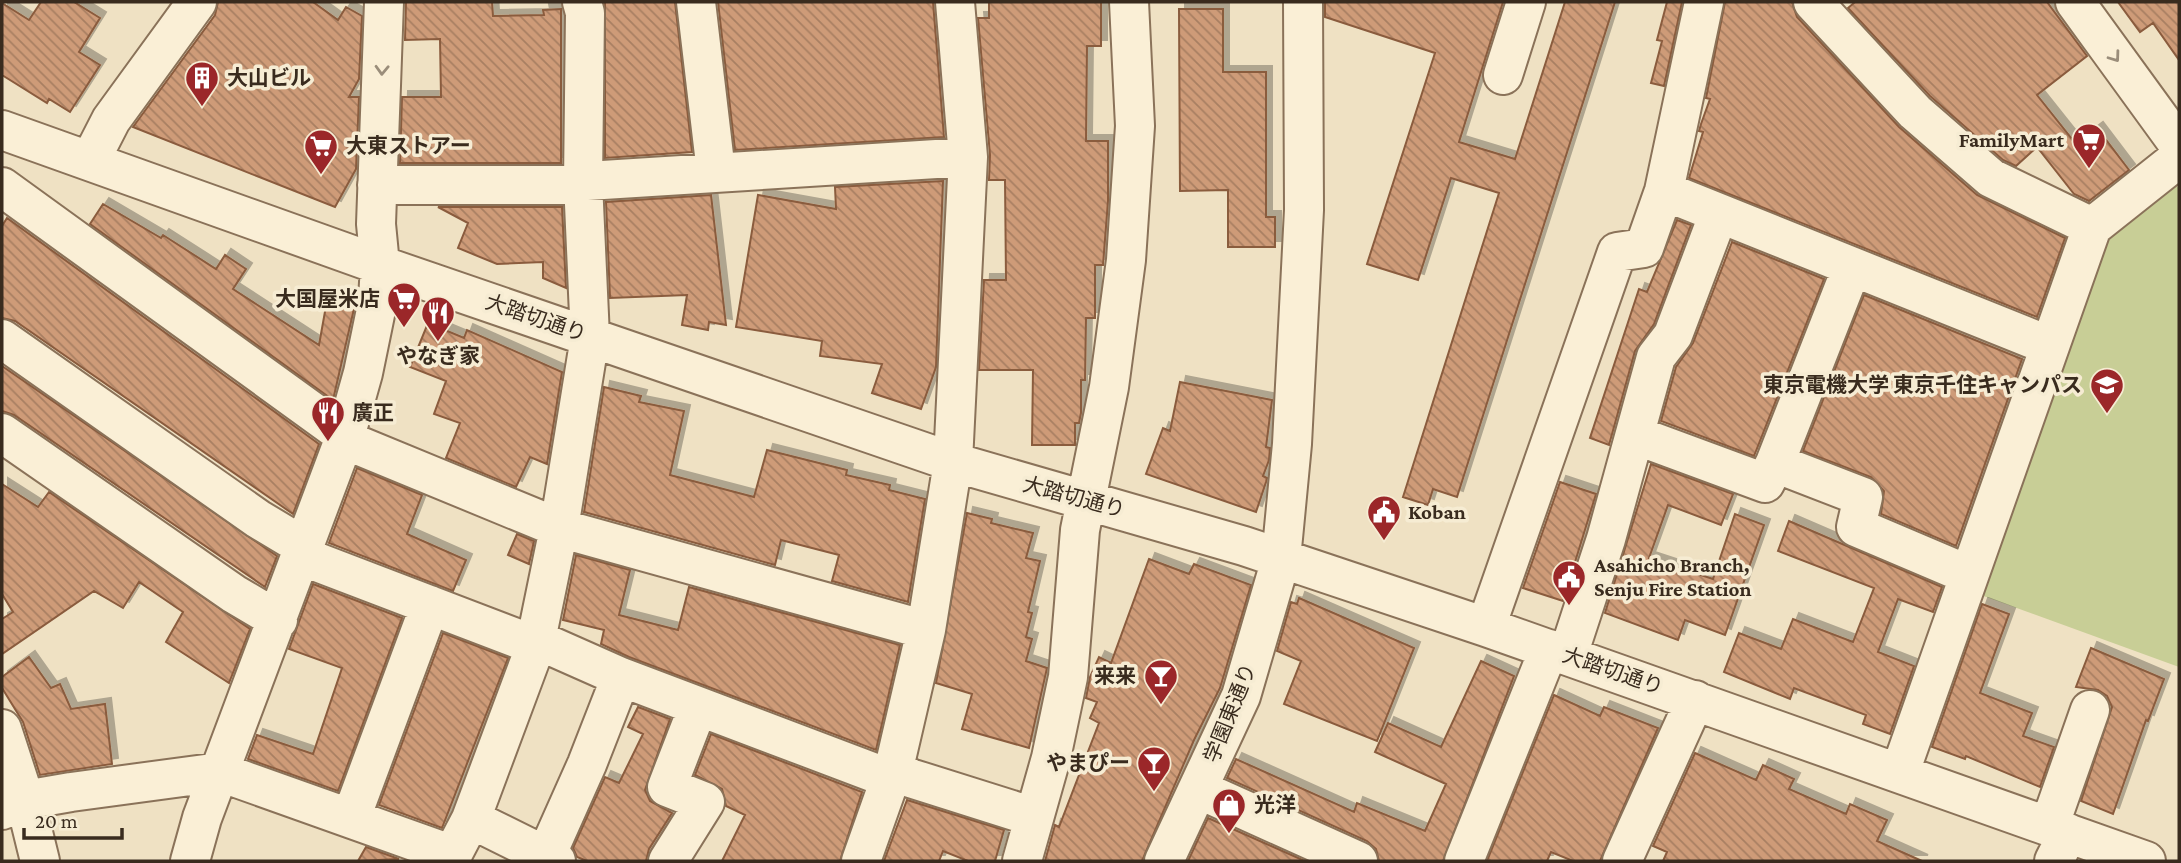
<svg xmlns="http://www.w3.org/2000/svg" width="2181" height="863" viewBox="0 0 2181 863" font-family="'Crimson Pro','Noto Sans JP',serif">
	<defs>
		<pattern id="building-back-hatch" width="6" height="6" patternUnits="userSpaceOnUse" patternTransform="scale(1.75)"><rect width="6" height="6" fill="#ce9b78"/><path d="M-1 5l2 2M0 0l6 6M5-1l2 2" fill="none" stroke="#a87f62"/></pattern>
		<filter id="shadow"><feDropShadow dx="6" dy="-6" stdDeviation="0" flood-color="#0004"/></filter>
	</defs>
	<rect width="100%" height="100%" fill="#efe1c3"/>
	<path fill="#c8ce96" d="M2177,186L2179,189V667L1978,594L2107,241Z"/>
	<path fill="url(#building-back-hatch)" stroke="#8a5b3e" stroke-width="2" filter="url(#shadow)" d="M41,2H74L100,18L79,52L100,65L70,112L49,99L47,103L2,75V3L29,20Z
		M218,2H313L338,20L346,7L362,16L359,79L349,97H359L356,169L335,207L133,127L215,15Z
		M406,2H492L493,16L544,15L543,10L561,9V163H400L402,97H441L440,39L405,40Z
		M605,2H675L692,152L605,158Z
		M718,2H933L944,137L735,150Z
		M989,2H1101V46H1087L1086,141H1108V201L1103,265H1095V318H1086L1085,380H1081V413L1079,423H1075V445H1032L1033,370H979L984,280H1006L1005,180H989L990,155L978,18H989Z
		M1325,2H1503L1459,142L1515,159L1565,2H1615L1457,497L1433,489L1428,505L1403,497L1499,193L1451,178L1418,280L1367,264L1435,53L1325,17Z
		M1667,2H1682L1664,86L1651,83L1662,41L1657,40Z
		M1725,2H1792L1797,17L1899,127L1977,195L2065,238L2037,317L1689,178L1703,132L1699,131L1701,124L1710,99L1706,98Z
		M1855,2H2047L2087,56L2037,95L2076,144L2097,128L2129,170L2089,201L2074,194L2037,147L2016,166L2003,160L1930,96L1848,8Z
		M2118,2H2179V60L2153,23L2140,32Z
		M1179,9H1223V72H1266V217H1275V247H1228V190L1180,191Z
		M943,181L936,367L921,409L872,393L882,364L820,356L822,341L736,327L758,195L836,209L835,187Z
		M711,195L726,325L709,322L708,330L682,325L687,295L610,298L606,202Z
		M103,204L161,238L163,235L216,269L225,255L246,269L233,289L319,345L328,295L356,300L333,400L90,224Z
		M438,207H562L566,288L543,278V262L497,264L458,248L468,223Z
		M7,218L319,444L293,514L15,321L2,318V226Z
		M1677,220L1691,225L1654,324L1635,351L1609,445L1590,438L1639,289L1647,292Z
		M1732,242L1824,279L1754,456L1661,421L1676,367L1693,343Z
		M1864,295L2022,359L1956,546L1881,514L1884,491L1871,477L1803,451Z
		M428,323L464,338L467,330L562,372L547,464L530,457L516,487L446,458L460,423L434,414L446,381L410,367Z
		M2,366L277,556L265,587L14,415L2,411Z
		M1180,382L1272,400L1266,447L1270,448L1269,460L1263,476L1267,478L1266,482L1256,512L1146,474L1163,428L1170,431Z
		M604,387L641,396L639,402L684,411L670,475L754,497L767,450L847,470L846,475L890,485L889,490L925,499L908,602L832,581L839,555L781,540L775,565L584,512Z
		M1651,464L1733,494L1721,525L1668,505L1649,558L1713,579L1735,514L1764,525L1725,635L1685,620L1678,640L1605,613Z
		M357,468L422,495L407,534L466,560L453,591L329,543Z
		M1560,482L1596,494L1563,601L1523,588Z
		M2,484L38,507L49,492L250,629L229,683L166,642L183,612L139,582L123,608L94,591L2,654V619L13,612L2,594Z
		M967,513L992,519L991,523L1033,533L1026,558L1040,561L1028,612L1032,613L1026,637L1032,639L1026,661L1047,668L1029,748L962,729L972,694L936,683Z
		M1789,521L1942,587L1933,612L1898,599L1878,652L1914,666L1890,734L1863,724L1866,715L1794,688L1790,699L1724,672L1739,633L1781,649L1793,619L1853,642L1874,588L1778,551Z
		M517,534L534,541L529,564L508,555Z
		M576,555L630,570L619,615L678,630L689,587L900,645L876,750L629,657L601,644L604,630L563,620Z
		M1149,559L1189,574L1194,564L1251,585L1220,688L1194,740L1142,861H1045L1055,825L1059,827L1099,723L1090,718L1097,702L1086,698L1090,677L1099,657L1111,663Z
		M313,584L402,618L338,791L248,759L257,735L313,754L342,668L289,649Z
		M1299,598L1414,648L1377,741L1284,704L1301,661L1277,651L1291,602L1297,604Z
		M1982,604L2009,614L1980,693L2032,713L2023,736L2054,747L2040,787L1966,756L1965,759L1932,747Z
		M443,633L508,658L442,828L379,805Z
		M2091,648L2164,679L2148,721L2146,720L2113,814L2081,801L2112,707L2107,696L2098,690L2076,687Z
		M29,657L51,688L60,684L71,709L105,704L112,764L40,775L23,722L2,688V677Z
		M1481,661L1514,676L1443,861H1379L1376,849L1367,841L1227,778L1236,759L1354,812L1357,803L1425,831L1446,784L1375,752L1388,723L1441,747Z
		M1554,695L1600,716L1604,707L1658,728L1600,861H1573L1551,852L1547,861H1487Z
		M638,707L670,719L645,790L650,801L672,813L649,849L646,861H587L577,857L573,848L605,777L619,783L643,734L628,727Z
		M711,734L862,792L840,861H722L745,815L726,806L722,789L695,775Z
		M1695,753L1756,780L1763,765L1794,779L1789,789L1846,814L1850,804L1887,820L1877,841L1922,861H1663L1667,852L1653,846Z
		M907,800L1004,830L995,861H968L943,851L939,861H884Z
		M1208,818L1305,861H1188Z
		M366,847L399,859L358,861Z"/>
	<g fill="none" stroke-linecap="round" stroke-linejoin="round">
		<g stroke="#8a7259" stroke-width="42">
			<path id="minor" d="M696,2L716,172
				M1813,2L1915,112L1991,178L2092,227
				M2075,2L2179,145
				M1503,75L1526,2
				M2,130L380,265L953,462L1244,546L1486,627L2146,861
				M90,161L111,120L197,2
				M377,185H578L587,181L968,157
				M2,187L339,431L350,442L559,528L926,630
				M1664,191L2050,346
				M1852,267L1775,463L1863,497L1856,527L1969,575
				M2,339L258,519L298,543L309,559L529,643L542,642L621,677L888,778
				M2,433L234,594L278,620
				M1635,435L1765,483L1775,463
				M1486,627L1617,252L1644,248L1664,191L1704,2
				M1568,655L1606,539L1656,357L1673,335L1719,213
				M2,729L25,800L40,861
				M894,768L910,778L1034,817
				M1900,772L2092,227L2179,158
				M1198,789L1358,861
				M2,810L25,800L71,792L220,772L453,855
				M351,818L430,605
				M471,819L556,861
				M2049,827L2090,710
				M546,856L587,764L621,677
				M190,861L202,818L345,437L363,373L378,300L380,265L376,224L384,2
				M449,861L471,819L534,650L559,528L590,337L583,182L585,13L582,2
				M668,861L705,802L667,787L698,707
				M861,861L894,768L926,630L953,462L968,157L955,2
				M1022,861L1051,758L1068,677L1080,530L1109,387L1126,260L1135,126L1129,2
				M1164,861L1241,696L1281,559L1292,444L1304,210L1303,2
				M1464,861L1549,649
				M1622,861L1695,700
				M2054,861L2068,833"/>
		</g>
		<use href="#minor" stroke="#faefd6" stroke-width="38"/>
	</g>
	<defs><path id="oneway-chevron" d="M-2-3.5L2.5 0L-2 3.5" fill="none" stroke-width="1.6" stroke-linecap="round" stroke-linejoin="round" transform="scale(1.75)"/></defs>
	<g stroke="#9a8d7a">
		<use href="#oneway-chevron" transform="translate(2115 57) rotate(54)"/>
		<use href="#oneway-chevron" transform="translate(382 70) rotate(92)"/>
	</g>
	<defs>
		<g id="building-pin" transform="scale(1.75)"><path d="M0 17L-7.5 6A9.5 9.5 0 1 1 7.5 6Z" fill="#9b2729" stroke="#f6ecd3"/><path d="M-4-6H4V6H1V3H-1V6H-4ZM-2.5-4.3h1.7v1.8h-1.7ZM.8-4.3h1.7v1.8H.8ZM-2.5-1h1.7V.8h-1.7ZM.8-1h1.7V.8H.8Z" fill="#fff"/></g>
		<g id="supermarket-pin" transform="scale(1.75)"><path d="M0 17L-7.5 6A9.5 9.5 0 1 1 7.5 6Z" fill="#9b2729" stroke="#f6ecd3"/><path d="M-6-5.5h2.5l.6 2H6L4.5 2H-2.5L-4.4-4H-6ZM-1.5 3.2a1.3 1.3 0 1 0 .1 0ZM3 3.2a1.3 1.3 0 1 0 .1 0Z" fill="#fff"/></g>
		<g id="restaurant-pin" transform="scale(1.75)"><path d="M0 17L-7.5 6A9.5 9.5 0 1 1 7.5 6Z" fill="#9b2729" stroke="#f6ecd3"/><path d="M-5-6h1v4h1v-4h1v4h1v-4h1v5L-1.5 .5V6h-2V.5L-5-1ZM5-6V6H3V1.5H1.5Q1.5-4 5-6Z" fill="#fff"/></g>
		<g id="school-pin" transform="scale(1.75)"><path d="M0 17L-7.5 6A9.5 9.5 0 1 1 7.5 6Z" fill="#9b2729" stroke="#f6ecd3"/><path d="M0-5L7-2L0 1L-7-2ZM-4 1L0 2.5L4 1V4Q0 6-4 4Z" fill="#fff"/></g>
		<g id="civic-pin" transform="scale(1.75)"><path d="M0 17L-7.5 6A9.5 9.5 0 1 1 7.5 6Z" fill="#9b2729" stroke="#f6ecd3"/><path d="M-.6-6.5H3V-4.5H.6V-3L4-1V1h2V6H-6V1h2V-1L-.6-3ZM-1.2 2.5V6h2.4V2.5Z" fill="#fff"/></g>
		<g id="bar-pin" transform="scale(1.75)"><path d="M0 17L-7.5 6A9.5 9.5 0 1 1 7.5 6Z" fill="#9b2729" stroke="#f6ecd3"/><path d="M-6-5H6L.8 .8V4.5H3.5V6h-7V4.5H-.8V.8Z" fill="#fff"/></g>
		<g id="shop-pin" transform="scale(1.75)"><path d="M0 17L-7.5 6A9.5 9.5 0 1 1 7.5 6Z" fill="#9b2729" stroke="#f6ecd3"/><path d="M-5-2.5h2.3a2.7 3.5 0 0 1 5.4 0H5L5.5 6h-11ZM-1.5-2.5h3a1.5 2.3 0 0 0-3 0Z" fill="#fff"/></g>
	</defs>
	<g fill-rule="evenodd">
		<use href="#building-pin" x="202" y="78"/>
		<use href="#supermarket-pin" x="2089" y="140"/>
		<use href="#supermarket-pin" x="321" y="146"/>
		<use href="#supermarket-pin" x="404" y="299"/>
		<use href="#restaurant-pin" x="438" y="313"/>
		<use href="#school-pin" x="2107" y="385"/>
		<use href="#restaurant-pin" x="328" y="413"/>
		<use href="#civic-pin" x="1384" y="512"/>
		<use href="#civic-pin" x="1569" y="577"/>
		<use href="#bar-pin" x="1161" y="676"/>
		<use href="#bar-pin" x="1154" y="763"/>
		<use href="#shop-pin" x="1229" y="805"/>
	</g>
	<g text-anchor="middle" stroke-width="7" stroke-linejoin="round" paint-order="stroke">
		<g font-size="21" font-weight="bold" fill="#392b1e" stroke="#f6ecd3" text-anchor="start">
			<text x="227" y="85">大山ビル</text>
			<text x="2064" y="147" text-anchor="end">FamilyMart</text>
			<text x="346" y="153">大東ストアー</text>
			<text x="380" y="306" text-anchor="end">大国屋米店</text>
			<text x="438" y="363" text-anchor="middle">やなぎ家</text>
			<text x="2082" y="392" text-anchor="end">東京電機大学 東京千住キャンパス</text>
			<text x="352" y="420">廣正</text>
			<text x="1408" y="519">Koban</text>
			<text x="1594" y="572">Asahicho Branch,<tspan x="1594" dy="24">Senju Fire Station</tspan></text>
			<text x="1136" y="683" text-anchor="end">来来</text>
			<text x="1130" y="770" text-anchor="end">やまぴー</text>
			<text x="1254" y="812">光洋</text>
		</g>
		<g font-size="21" fill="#392b1e" stroke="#f6ecd3">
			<text transform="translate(536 318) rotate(19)" y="7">大踏切通り</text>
			<text transform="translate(1074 497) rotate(15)" y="7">大踏切通り</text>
			<text transform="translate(1613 671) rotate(19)" y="7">大踏切通り</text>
			<text transform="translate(1230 713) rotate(-68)" y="7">学園東通り</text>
		</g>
	</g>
	<rect width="2181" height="863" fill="none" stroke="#392b1e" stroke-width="7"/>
	<path d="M24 828v10h98v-10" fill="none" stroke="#392b1e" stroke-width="3.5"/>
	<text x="35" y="828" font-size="21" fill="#392b1e" stroke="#f6ecd3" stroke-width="5" paint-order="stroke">20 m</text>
</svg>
